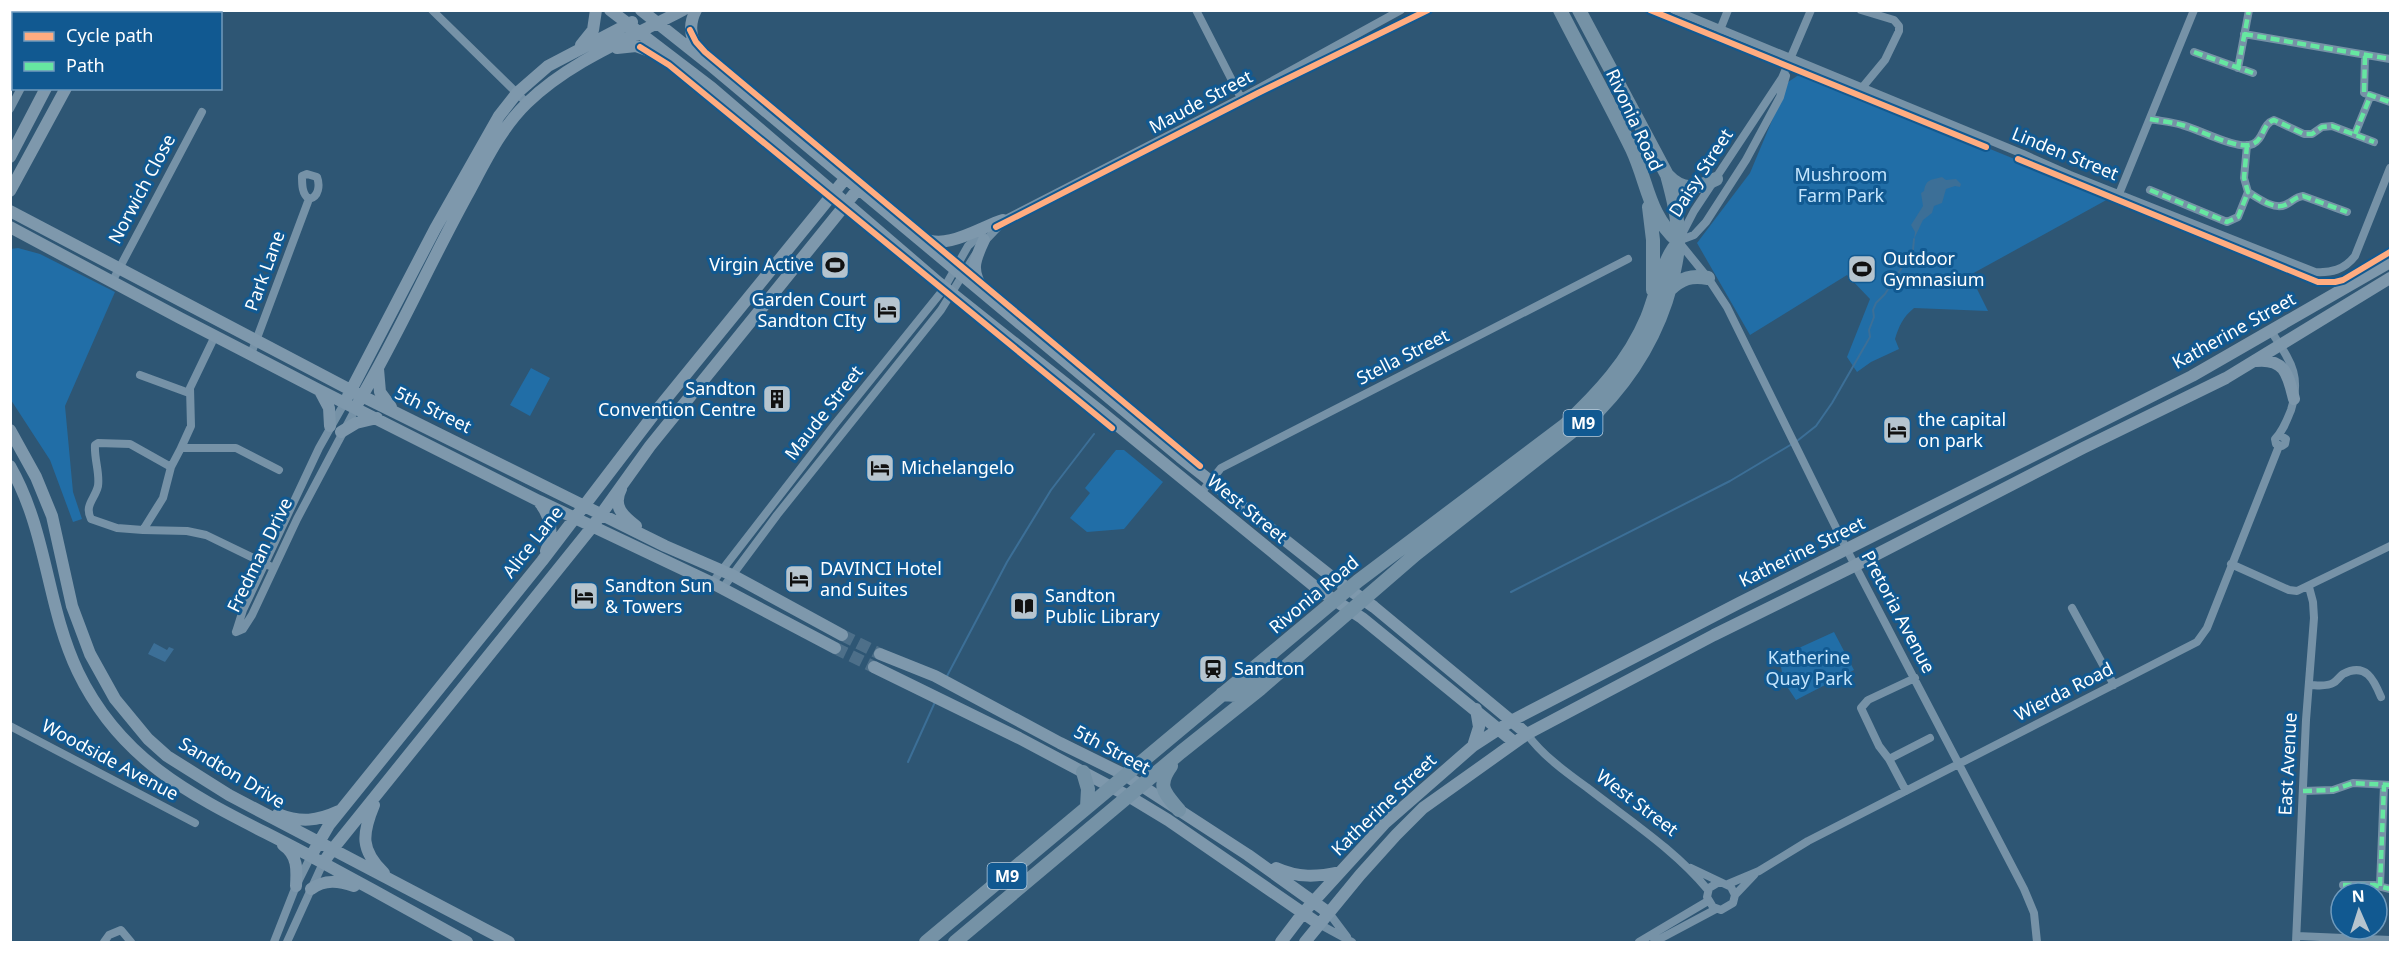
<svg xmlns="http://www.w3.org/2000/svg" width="2401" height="953" viewBox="0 0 2401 953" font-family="'Noto Sans',sans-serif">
	<rect width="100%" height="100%" fill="#2e5674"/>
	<path fill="#216ea7" d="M1805,75L1834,85L2110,198L1970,275L1988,311L1914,308C1903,317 1899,326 1895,339L1899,349L1871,362L1857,372L1847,357L1870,299L1847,275L1750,335L1697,243L1750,173L1788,82L1797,76Z
		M18,248L40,254L115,292L65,406L73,492L82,519L73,522L50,460L11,400L10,249Z
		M531,368L550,378L530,416L510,405Z
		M1116,450H1124L1163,482L1124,529L1087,532L1070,518L1090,493L1085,488Z
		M1834,632L1854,670L1796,700L1784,682L1779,657Z"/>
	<path fill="#3c6f97" d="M1942,177L1946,180L1956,179L1961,184L1960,187L1955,186L1946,189L1942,203L1934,206L1932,213L1923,220L1914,239L1915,232L1911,225L1923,206L1921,193L1924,191C1926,179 1931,180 1942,177Z
		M154,643L167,650L169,647L174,649L165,662L148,654Z"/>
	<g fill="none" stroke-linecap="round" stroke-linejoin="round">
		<path stroke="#3c6f97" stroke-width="2" d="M1797,441L1816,426L1832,403L1870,337L1869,330L1874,317L1873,310L1876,303L1885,294L1913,250L1914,239
			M1511,592L1730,481L1792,444
			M946,678L1007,562L1051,490L1094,434
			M908,762L935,702"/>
		<path stroke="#4d6f89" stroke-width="12" stroke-dasharray="12 6" stroke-linecap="butt" d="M842,635L880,654
			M835,648L874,667"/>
		<path stroke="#7692a7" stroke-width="8" d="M33,10L39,14
			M432,10L527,103
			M1196,10L1241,98
			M1674,10L2023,154L2070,175L2315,272C2331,273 2344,270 2355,256L2390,168
			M61,14L63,10
			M1720,30L1728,10
			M2244,34L2390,59
			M2194,52L2253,73
			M2365,56L2364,93L2390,102
			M2238,68L2249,10
			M1861,89L1885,60L1899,31V26L1894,20L1861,10
			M10,109L21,88
			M2150,119C2160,121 2172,122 2182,125C2199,129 2237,151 2253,144C2264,139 2262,124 2274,120L2304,134H2312L2322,127L2332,126L2374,142
			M2355,134L2370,97
			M2247,145L2244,178L2248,192C2258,198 2274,210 2285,205C2292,202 2295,197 2303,196L2347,212
			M2150,190L2227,222L2238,217L2248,192
			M2119,194L2194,10
			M998,223L1241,98L1401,10
			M1680,238L1694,211L1782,78L1811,10
			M1678,241L1708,278L1727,307L1847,550L2024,889L2034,913L2037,942
			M1678,241L1694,235L1706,222L1746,160L1780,97L1786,76
			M982,244L1002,223
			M112,282L202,112
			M2271,331C2290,361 2302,374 2291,410C2287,420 2283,431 2275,439L2276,444L2282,446L2285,444L2286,439L2279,435
			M251,354L309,199C319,197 320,185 317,177L307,174L302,176C302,185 302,194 309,199
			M140,375L189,393
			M181,448L191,426L190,388L215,336
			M1200,494L1221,468L1628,259
			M143,530L117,528L91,519C84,505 95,499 98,486C100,473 94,459 95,445L98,443L130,444L171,467
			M2231,564L2289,590L2297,591L2390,546
			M274,568L206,535L187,531L143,530L163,498L171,467L181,448H236L279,470
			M712,583L835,424L943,290L968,246L982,233
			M722,589L777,515L941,310L975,255
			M2072,608L2114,685
			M236,632L243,629L252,615L297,519L356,408
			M236,632L243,610L319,448L345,402
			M2309,685C2316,685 2327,687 2333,683C2337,681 2339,677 2343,674C2366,662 2374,680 2381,697
			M10,726L195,823
			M1527,734C1543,756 1567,773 1589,789C1630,821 1675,850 1708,890
			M1889,759L1930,738
			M1906,791L1889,759L1879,746L1861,708L1868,700L1915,678
			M2303,791L2333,790L2353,783L2390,785
			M1691,868L1731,887L1735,895L1733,903L1721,910L1713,907L1707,897L1709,888L1719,882
			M1728,884L1759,871L1808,841L2197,642L2207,628L2279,446
			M2343,885H2374L2390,889
			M2380,886L2384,785
			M1735,895L1754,875
			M1329,913L1347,937
			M1319,924L1352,942
			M2297,936L2390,940
			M104,942L109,935L121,930L131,942
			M274,942L296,886L311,856
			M287,942L323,863
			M1639,942L1708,901
			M1654,942L1716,909
			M2296,942L2306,720L2314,618L2313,602L2309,587"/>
		<path stroke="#7e98ac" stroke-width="12" d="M610,10L712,88L939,283L1100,411L1319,590L1362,618L1514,742
			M641,10L709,64L1180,457L1333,578L1374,607L1527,734
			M696,10C688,25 690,38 699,51
			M85,14L87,10
			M105,14L107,10
			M581,45L593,30L596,10
			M617,48L636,46L661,55
			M10,157L46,88
			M10,191L66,88
			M10,211L362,396L665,546L732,575L842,635
			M10,227L180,318L319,390L539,501L712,583L835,648
			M921,237C945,252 980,227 1003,220
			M984,291C970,271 974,261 984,240
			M2256,361C2285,358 2288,375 2294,399
			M378,369L380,392L391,407
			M320,391L329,408L330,426
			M348,396L435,229L499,116L517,93L548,66L632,22
			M358,403C399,334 431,260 470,190C486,160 502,127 527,103C570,61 630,38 683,10
			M10,430L36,477L52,516L72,606L90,654L115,699L148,739L167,756L229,795L509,942
			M341,432L356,423L377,418
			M10,466C48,533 46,605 78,672C128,776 218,806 312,857C364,885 415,913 467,942
			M621,489C612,506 623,516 636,526
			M540,503C552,518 553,534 546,551
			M880,654L935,676L1060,743L1125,775L1248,855L1329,913
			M874,667L1019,738L1130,797L1168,820L1319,924
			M1473,746L1479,727L1476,709
			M374,805C362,834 360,850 384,873
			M278,814C301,823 317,821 339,811
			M283,845C298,855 297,870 296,886
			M311,856L329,825L542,561L661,405L845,179
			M323,863L332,850L592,527L650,446L858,189
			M1276,868C1298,878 1317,877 1340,872
			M311,889C325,879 339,881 354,886
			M1281,942L1303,913L1385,823L1473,746L1513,720L1739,603L2192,376L2390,262
			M1305,942L1360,875L1396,835L1423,808L1527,734L1714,635L1856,565L2083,448L2226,378L2390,278"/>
		<path stroke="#7592a6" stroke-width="14" d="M1560,10C1584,57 1609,102 1632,149C1648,183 1648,215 1678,241
			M1667,175C1683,192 1696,189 1716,179
			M1649,207L1653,240V290
			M1669,290C1682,278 1691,275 1708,278
			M1222,694L1236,695L1258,678
			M1171,766C1156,787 1165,793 1179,810
			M1083,772L1088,789L1087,807
			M926,942L1358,581L1565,425C1598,394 1629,361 1647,318C1656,296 1661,267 1674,248
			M955,942L1181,752L1260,689L1416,554L1598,411C1634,374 1658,334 1671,284C1674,270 1678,257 1678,243C1679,220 1673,197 1667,175L1579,10"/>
		<path stroke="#66e7a1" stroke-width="4.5" stroke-dasharray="9 4.5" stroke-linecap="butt" d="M2244,34L2390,59
			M2194,52L2253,73
			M2365,56L2364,93L2390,102
			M2238,68L2249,10
			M2150,119C2160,121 2172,122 2182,125C2199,129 2237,151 2253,144C2264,139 2262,124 2274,120L2304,134H2312L2322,127L2332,126L2374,142
			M2355,134L2370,97
			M2247,145L2244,178L2248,192C2258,198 2274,210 2285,205C2292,202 2295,197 2303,196L2347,212
			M2150,190L2227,222L2238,217L2248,192
			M2303,791L2333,790L2353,783L2390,785
			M2343,885H2374L2390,889
			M2380,886L2384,785"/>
		<g stroke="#115991" stroke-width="10">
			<path id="cycleway" d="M1650,10L1986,147
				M690,30L696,42L705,52L1200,466
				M640,47L669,65L1112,428
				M2018,159L2318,282H2335L2343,280L2390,252
				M996,227L1258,93L1428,10"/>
		</g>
		<use href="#cycleway" stroke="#ffac80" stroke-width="6"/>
	</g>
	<defs>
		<g id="stadium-square" transform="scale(1.5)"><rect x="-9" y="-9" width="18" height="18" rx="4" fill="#b6c4ce" stroke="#115991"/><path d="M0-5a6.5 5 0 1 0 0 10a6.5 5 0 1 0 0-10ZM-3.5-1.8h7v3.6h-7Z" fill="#111"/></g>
		<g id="hotel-square" transform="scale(1.5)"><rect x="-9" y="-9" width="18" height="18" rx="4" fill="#b6c4ce" stroke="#115991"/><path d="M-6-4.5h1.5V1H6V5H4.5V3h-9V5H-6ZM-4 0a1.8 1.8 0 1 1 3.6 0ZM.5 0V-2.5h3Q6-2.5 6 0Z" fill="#111"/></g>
		<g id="building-square" transform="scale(1.5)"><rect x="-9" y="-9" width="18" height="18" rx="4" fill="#b6c4ce" stroke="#115991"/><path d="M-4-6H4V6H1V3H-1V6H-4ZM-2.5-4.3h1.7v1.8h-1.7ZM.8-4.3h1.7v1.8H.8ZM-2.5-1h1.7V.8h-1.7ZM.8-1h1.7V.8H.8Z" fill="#111"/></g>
		<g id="library-square" transform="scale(1.5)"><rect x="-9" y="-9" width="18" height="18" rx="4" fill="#b6c4ce" stroke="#115991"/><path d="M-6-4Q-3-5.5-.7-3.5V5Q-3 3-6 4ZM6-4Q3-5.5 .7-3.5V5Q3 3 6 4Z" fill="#111"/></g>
		<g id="station-square" transform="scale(1.5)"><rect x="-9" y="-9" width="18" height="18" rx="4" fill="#b6c4ce" stroke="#115991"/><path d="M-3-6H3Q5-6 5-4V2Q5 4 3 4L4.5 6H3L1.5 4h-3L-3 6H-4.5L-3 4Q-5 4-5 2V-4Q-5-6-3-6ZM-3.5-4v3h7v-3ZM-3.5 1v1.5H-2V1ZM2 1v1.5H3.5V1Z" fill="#111"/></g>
	</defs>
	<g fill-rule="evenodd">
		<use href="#stadium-square" x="835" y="265"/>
		<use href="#stadium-square" x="1862" y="269"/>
		<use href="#hotel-square" x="887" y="310"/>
		<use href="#building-square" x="777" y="399"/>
		<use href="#hotel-square" x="1897" y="430"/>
		<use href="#hotel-square" x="880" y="468"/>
		<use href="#hotel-square" x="799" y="579"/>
		<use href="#hotel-square" x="584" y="596"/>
		<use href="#library-square" x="1024" y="606"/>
		<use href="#station-square" x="1213" y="669"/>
	</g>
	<g text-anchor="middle" stroke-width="6" stroke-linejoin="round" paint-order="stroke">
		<g fill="#115991" stroke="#b8cdde" stroke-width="1.5">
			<rect x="1563.5" y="410" width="39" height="26" rx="4.5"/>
			<rect x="987.5" y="863" width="39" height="26" rx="4.5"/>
		</g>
		<g font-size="16" font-weight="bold" fill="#fff">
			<text x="1583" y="429">M9</text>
			<text x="1007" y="882">M9</text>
		</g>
		<g font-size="18" fill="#fff" stroke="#115991">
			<text transform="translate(1201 102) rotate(-28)" y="6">Maude Street</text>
			<text transform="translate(1634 120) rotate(65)" y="6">Rivonia Road</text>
			<text transform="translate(2065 154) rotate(22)" y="6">Linden Street</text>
			<text transform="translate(1701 173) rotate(-57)" y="6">Daisy Street</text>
			<text transform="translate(142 189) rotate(-62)" y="6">Norwich Close</text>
			<text transform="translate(265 271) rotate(-70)" y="6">Park Lane</text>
			<text transform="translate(2234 331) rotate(-29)" y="6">Katherine Street</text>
			<text transform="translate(1403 357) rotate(-27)" y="6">Stella Street</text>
			<text transform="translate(433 410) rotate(26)" y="6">5th Street</text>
			<text transform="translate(824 413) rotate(-52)" y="6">Maude Street</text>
			<text transform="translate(1247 509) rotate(39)" y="6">West Street</text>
			<text transform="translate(533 542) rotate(-52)" y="6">Alice Lane</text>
			<text transform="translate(1802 552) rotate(-26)" y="6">Katherine Street</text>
			<text transform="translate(260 555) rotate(-64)" y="6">Fredman Drive</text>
			<text transform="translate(1314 595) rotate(-40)" y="6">Rivonia Road</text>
			<text transform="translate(1898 612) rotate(62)" y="6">Pretoria Avenue</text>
			<text transform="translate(2064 692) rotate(-27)" y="6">Wierda Road</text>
			<text transform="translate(1112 750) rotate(28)" y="6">5th Street</text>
			<text transform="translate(110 760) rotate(28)" y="6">Woodside Avenue</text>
			<text transform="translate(2288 764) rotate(-87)" y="6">East Avenue</text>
			<text transform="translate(232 773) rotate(31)" y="6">Sandton Drive</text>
			<text transform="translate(1637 803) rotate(37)" y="6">West Street</text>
			<text transform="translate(1384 805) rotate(-44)" y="6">Katherine Street</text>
		</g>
		<g font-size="18" fill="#c4e5fd" stroke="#115991">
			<text x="1841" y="181">Mushroom<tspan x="1841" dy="21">Farm Park</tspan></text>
			<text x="1809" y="664">Katherine<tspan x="1809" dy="21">Quay Park</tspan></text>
		</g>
		<g font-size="18" fill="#fff" stroke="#115991" text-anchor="start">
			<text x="1883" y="265">Outdoor<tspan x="1883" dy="21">Gymnasium</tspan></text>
			<text x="814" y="271" text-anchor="end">Virgin Active</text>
			<text x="866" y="306" text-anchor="end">Garden Court<tspan x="866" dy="21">Sandton CIty</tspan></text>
			<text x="756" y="395" text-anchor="end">Sandton<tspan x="756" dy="21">Convention Centre</tspan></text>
			<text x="1918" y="426">the capital<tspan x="1918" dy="21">on park</tspan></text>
			<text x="901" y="474">Michelangelo</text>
			<text x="820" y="575">DAVINCI Hotel<tspan x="820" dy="21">and Suites</tspan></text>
			<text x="605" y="592">Sandton Sun<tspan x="605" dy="21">&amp; Towers</tspan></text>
			<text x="1045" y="602">Sandton<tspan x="1045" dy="21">Public Library</tspan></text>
			<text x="1234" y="675">Sandton</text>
		</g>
	</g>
	<rect width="2401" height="953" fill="none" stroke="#ffffff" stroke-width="24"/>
	<rect x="12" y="12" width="210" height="78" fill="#115991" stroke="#709bbd" stroke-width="1.5"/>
	<rect x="24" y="32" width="30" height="9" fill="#ffac80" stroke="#709bbd" stroke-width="1.5"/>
	<text x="66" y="42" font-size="18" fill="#ffffff">Cycle path</text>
	<rect x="24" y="62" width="30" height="9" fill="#66e7a1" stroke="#709bbd" stroke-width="1.5"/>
	<text x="66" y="72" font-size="18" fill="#ffffff">Path</text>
	<g transform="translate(2359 911) rotate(357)"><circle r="28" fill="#115991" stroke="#709bbd" stroke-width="1.5"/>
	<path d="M0-4.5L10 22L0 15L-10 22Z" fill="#b6c4ce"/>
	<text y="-9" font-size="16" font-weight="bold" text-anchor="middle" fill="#ffffff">N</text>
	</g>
</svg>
